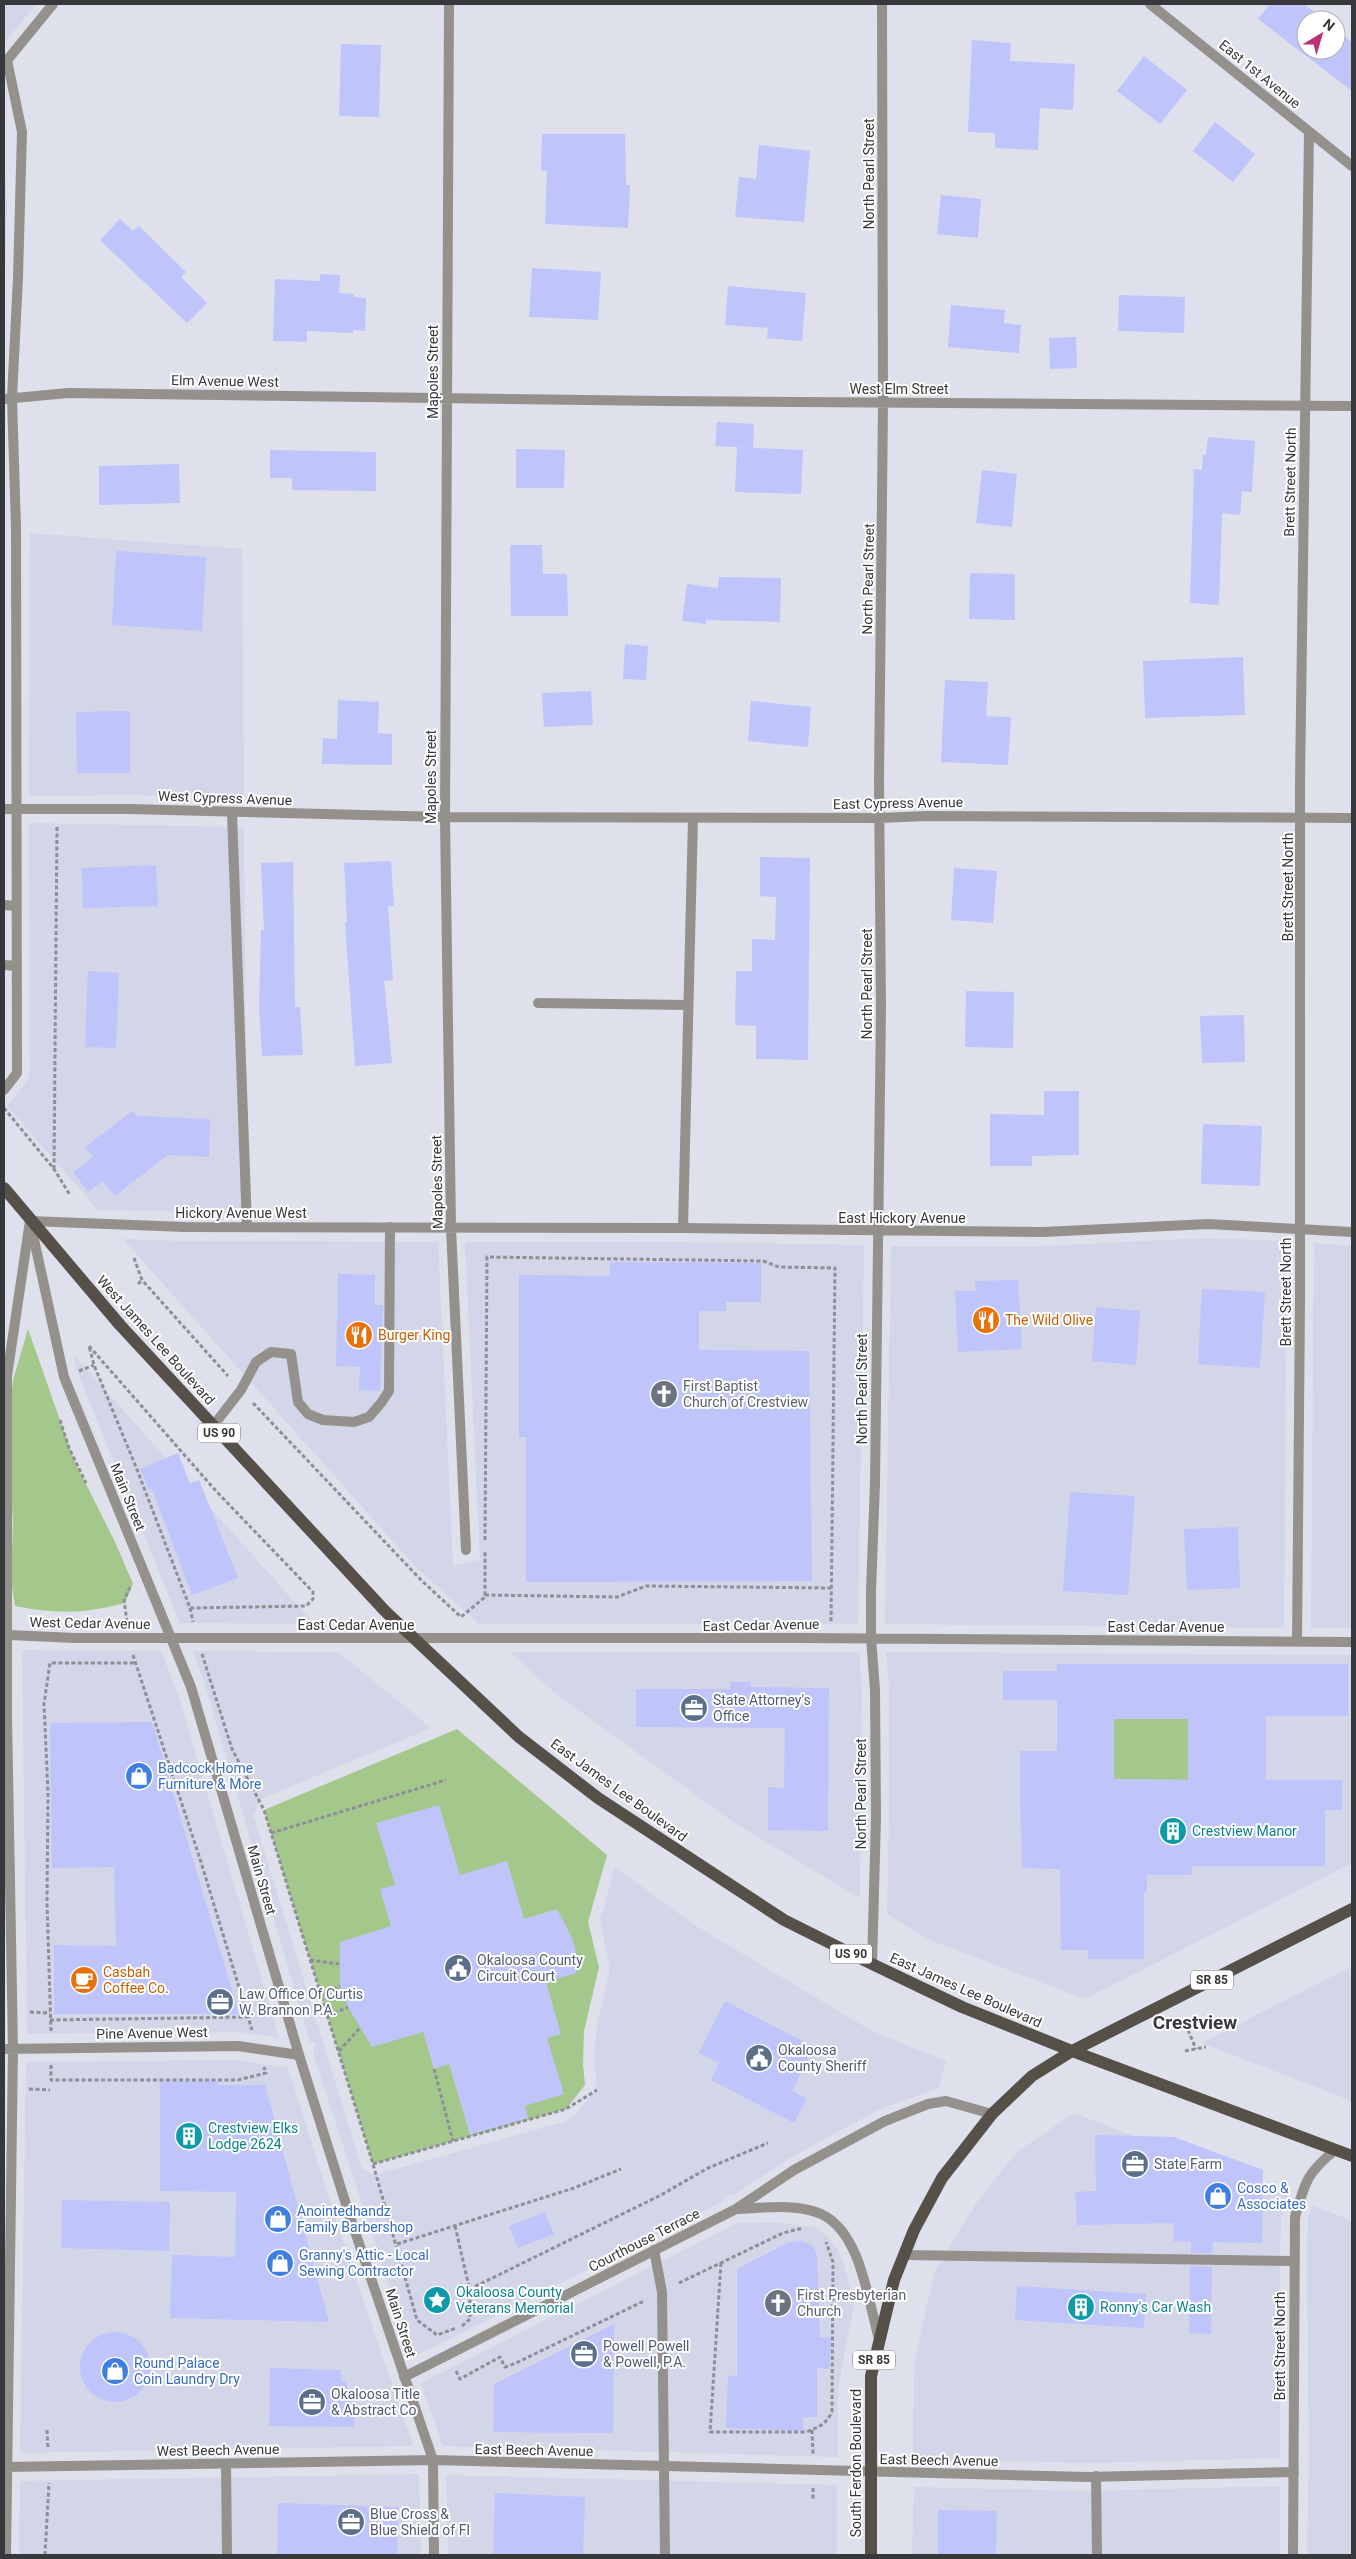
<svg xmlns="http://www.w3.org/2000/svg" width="1356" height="2559" viewBox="0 0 1356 2559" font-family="Roboto,sans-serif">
	<rect width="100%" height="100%" fill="#dee0ec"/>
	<path fill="#d3d5e8" d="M4,4H36L4,43Z
		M4,165L7,205L4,300Z
		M30,533L242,549L244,799L131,795L29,796Z
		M29,823L244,827L247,1213L98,1210L7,1106L27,1082L30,1071Z
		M1207,1238L1287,1241L1284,1628L885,1624L891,1246H1041Z
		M123,1239L183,1241L438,1242L453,1566L480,1560L465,1242H681L864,1245L858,1624H479L415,1566Z
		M1314,1243L1352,1246V1628H1311Z
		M73,1354L314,1624L180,1623L77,1371Z
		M22,1650L161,1651L178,1694L279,2038L240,2032L27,2034Z
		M192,1651L338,1652L431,1728L261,1799L253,1815L362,2169L375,2175L567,2121L574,2116L594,2092L597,2082L594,2062L596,2031L610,1969L600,1921L615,1867L696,1926L872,2031L946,2061L939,2088L880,2109L790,2158L734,2195L724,2196V2201L412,2358L313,2053L316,2043L310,2042L204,1681Z
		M510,1652H859L862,1693L860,1898L733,1822L555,1693Z
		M886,1652L1352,1655V1863L1085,1999L930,1940L887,1914L889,1816V1688Z
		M1352,1966V2101L1202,2043Z
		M236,2060L288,2068L337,2223L413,2446L20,2453L26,2062Z
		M1074,2113L1288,2196L1281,2218L1280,2263V2458L1090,2463L913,2459L914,2363L935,2271L979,2199L1017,2152Z
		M1312,2205L1352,2221V2555H1307L1309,2457L1307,2259L1308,2217Z
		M769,2222L814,2227L828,2237L838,2250L844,2266L854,2303L838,2390V2457L443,2446L421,2383L729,2227L738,2223Z
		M419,2474L421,2555H19L20,2481Z
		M446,2475L837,2485V2555H448Z
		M1280,2486V2555H912L914,2487L1086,2491Z"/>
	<path fill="#a4c88c" d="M28,1329L74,1460L115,1542L133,1584L125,1603C84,1614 57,1614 15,1606L11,1580L13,1521L7,1434L13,1380Z
		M1114,1702L1123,1719H1188V1768H1205V1780L1114,1779Z
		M457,1729L607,1855L588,1922L599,1967L584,2031L583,2064L585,2085L566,2109L373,2164L264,1810Z"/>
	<path fill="#bfc4fa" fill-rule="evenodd" d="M1270,4H1304L1324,20H1306V50H1336V29L1352,42V91L1258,19Z
		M972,40L1011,43L1010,61L1075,64L1073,110L1040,108L1038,150L995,148V133L968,132Z
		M341,44L381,45L379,117L339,116Z
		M1144,56L1187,90L1160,124L1117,91Z
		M1215,122L1255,154L1233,182L1193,151Z
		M542,134H625L626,185H630L628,228L545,224L547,171H541Z
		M759,145L810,151L804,222L735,217L739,177L756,179Z
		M941,195L981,199L978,238L937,234Z
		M120,219L133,231L139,226L186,272L181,277L207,303L187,323L100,240Z
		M532,268L601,272L598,320L529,317Z
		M320,274L340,275L339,293L354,294V297L366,298L365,331L353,330V333L307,331V342L273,341L275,279L320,281Z
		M728,286L806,293L802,341L767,338L768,328L725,325Z
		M1119,295L1185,297L1184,333L1118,331Z
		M951,305L1005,310L1004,323L1021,325L1019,353L948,347Z
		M1076,337L1077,368L1050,369L1049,338Z
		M717,422L754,424L753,448L715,446Z
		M1208,437L1255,441L1252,492L1242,491L1240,515L1222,513L1219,605L1190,603L1194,469L1202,470L1203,455H1206Z
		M737,447L803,450L801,494L735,492Z
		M516,449L565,450L564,488H516Z
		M270,450L376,452V491L292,490V478H270Z
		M179,464L180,503L99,505V466Z
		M982,470L1017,474L1012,527L976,523Z
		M510,545H542L543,574H567L568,616H511Z
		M116,551L206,557L202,631L112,625Z
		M970,573L1015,574V620L969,619Z
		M719,577L781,578L780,622L706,620V624L682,621L687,584L718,588Z
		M625,644L648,646L646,680L623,679Z
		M1243,657L1245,715L1145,718L1143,661Z
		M945,680L988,682L986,716L1011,717L1008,765L941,762Z
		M591,691L593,725L544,727L542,693Z
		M338,700L379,702L378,733L392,734V765L322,764L323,738L337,739Z
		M751,701L811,707L808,747L748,741Z
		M130,711V773H77L76,712Z
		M760,857L810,858L808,1060L756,1059V1026L735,1025L736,971H752V939L775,940L776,897L760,896Z
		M391,861L394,906H388L393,980L384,981L392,1063L355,1066L345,922H347L344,863Z
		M293,862L295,1007H300L303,1055L262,1056L259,1008L261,930H264L261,863Z
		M156,865L158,906L83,908L82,868Z
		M954,868L997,871L993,923L951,920Z
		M88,971L119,973L116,1048L85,1047Z
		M966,991L1014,992L1013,1048L965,1047Z
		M1244,1015L1245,1062L1202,1063L1200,1016Z
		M1044,1091H1079V1155L1032,1156V1166H990V1114L1044,1115Z
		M132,1111L137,1116L210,1119L209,1157L168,1155L115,1196L103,1181L88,1192L73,1172L93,1157L85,1147Z
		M1203,1124L1262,1126L1260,1186L1201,1184Z
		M610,1262L761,1263V1302H726V1311H699V1350L809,1351L812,1581L526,1582V1437H519V1275L610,1276Z
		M338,1274L375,1275V1305H383L380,1391L359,1390L360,1367L336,1366Z
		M1018,1280L1022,1349L958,1352L955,1291H976L975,1281Z
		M1202,1289L1265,1292L1260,1368L1198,1364Z
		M1096,1307L1140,1311L1136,1365L1092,1361Z
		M178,1453L190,1483L199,1480L238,1578L192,1595L152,1489L149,1490L140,1469Z
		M1070,1492L1135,1496L1128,1595L1063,1591Z
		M1238,1527L1240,1588L1187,1590L1184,1529Z
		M1057,1664H1348V1716H1266V1780H1342V1810H1325V1866H1192L1191,1875H1147V1892H1144V1959H1088V1950H1061L1060,1869L1022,1868L1020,1793V1751H1057V1700H1003V1671H1057ZM1114,1719H1188V1780L1114,1779Z
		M730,1682H751V1687L829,1688L828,1831L768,1830V1787L784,1788L785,1728L636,1727V1689H730Z
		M152,1722L239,2014H54V1945L116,1946L114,1867L52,1868L50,1723Z
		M439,1805L460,1875L507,1861L524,1919L557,1909L573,1940L577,1958L576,1973L546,1982L561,2034L547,2038L564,2094L525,2106L528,2118L470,2135L449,2064L434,2069L423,2032L372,2047L348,2007L340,1986V1942L391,1926L380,1889L395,1885L376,1823Z
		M725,2001L814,2047L792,2091L807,2098L794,2123L711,2080L719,2063L699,2053Z
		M160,2081H218V2085H265L329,2322L170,2318L172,2255L235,2257L236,2192L160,2191Z
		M1095,2135L1174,2137L1263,2170L1262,2243L1213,2242L1212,2253H1191V2242L1173,2241L1174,2223L1077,2225L1075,2192L1096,2191Z
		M62,2200L170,2202L169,2251L61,2248Z
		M545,2212L554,2234L518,2248L509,2226Z
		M796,2241L805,2242L813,2247L817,2255L820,2337L831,2338L829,2369L817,2368V2417H803V2431L726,2428L728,2375L737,2377V2269L787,2243Z
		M1190,2266L1212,2267L1211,2334L1189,2333Z
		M1017,2286L1146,2294L1144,2328L1015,2320Z
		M614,2324L613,2433L493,2432L494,2384Z
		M80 2367a35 35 0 1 1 70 0a35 35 0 1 1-70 0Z
		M270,2368L341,2370V2381H347V2394L355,2395L354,2427L269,2426Z
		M495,2493L585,2497L583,2555H493Z
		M278,2503L398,2507L397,2555H277Z
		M938,2510L997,2511L996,2555H938Z"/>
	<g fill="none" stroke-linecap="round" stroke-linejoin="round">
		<path stroke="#8d8f97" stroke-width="3" stroke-dasharray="4 2.5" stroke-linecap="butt" d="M4,1108L54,1169L70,1195
			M54,1169L57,825
			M134,1258L142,1280L228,1376
			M138,1284L142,1280
			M89,1346L216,1491L313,1592V1599L306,1606L190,1608L136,1467L94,1365Z
			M79,1371L94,1365
			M253,1403L422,1581L461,1617L485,1597V1551
			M60,1420L69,1448L86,1483
			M485,1540L487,1257L763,1261L779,1267L835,1268L831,1622
			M485,1595L617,1597L646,1586L831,1588
			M190,1608L193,1622
			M127,1622L124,1600L130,1587
			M202,1654L232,1749L264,1810L373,2164L417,2320L437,2335L456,2328
			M133,1655L201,1862L252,2030
			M271,1833L446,1780
			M310,1960L339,1964
			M321,1994L340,1986
			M30,2012L50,2013
			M328,2016L348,2007
			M50,2020L248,2017
			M1188,2030L1196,2049
			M51,2031L47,1903L48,1793L44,1704L50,1663H135
			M339,2051L359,2029
			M1185,2051L1206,2047
			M51,2065V2080H238L266,2073L264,2067
			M434,2069L453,2141
			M29,2089L50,2090
			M373,2164L566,2109L597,2090
			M455,2226L470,2291
			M397,2244L574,2188L621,2169
			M721,2263L710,2432H806C819,2427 827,2424 832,2411L833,2262L826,2242
			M679,2283L783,2233L803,2228
			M462,2326L470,2319V2291L474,2287L661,2195L708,2168L768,2143
			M456,2371L460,2379L500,2357L505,2367L516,2363L644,2301
			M47,2430L48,2449
			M812,2430L813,2454
			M813,2488V2499
			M45,2555L49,2483"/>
		<path stroke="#94918d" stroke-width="10" d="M232,813L247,1227
			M4,905L16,906
			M4,965L16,966
			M538,1003L688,1005
			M683,1228L693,818
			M213,1426L241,1390L256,1362L271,1352L291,1354L298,1402L308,1414L323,1420L354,1422L369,1417L381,1403L389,1391L390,1227
			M654,2250L662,2292L665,2555
			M904,2255L1294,2261
			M226,2464L227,2555
			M1096,2476L1097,2555"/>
		<path stroke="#94918d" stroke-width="10" d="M449,4L445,817L451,1228L466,1550
			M1150,4L1352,166
			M4,64L53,4
			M4,399L68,393L664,401L1352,406
			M4,809H129L445,817L880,818L926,816L1352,818
			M4,1090L17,1073L16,528L12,398L18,277L22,132L7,60
			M9,1635L75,1638H802L1352,1642
			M1297,1642L1300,1302V782L1309,132
			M872,1964L876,1818L875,1690L871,1638V1591L875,1483L881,1008L879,780L883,403L882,4
			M4,2049L238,2046L299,2055
			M737,2209C763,2208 797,2203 821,2214C861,2232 868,2301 879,2339
			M404,2377L736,2209L794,2170L885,2121L928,2104L946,2101L992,2114
			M4,2467L433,2460L1088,2477L1294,2472
			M6,2555L13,2049L7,1716V1376L30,1221L185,1227L683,1228L1043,1232L1208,1224L1352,1232
			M1293,2555L1295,2217C1305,2182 1307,2173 1335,2150"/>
		<path stroke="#94918d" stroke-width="10" d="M30,1221L64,1377L191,1687L299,2055L350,2217L433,2460L434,2555"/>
		<path stroke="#555149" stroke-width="12" d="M4,1188L120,1325L385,1611L519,1737L598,1798L784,1920L872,1964L962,2007L1072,2051L1352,2156
			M871,2555V2376L894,2280L914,2230L942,2178L992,2114L1032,2076L1072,2051L1352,1909"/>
	</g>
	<defs>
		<g id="restaurant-disc" transform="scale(1.4375)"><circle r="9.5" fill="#e8710a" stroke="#fff"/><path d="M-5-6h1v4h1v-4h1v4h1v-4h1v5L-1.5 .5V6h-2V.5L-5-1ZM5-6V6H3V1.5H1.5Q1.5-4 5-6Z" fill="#fff"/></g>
		<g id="church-disc" transform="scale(1.4375)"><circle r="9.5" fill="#6b7280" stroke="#fff"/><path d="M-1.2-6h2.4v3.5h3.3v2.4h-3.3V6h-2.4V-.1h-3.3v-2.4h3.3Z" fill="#fff"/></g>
		<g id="office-disc" transform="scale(1.4375)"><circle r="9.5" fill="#5c6f8a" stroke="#fff"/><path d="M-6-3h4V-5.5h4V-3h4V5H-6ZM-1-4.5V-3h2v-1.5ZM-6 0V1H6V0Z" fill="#fff"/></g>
		<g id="shop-disc" transform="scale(1.4375)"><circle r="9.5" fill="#3f7fe0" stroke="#fff"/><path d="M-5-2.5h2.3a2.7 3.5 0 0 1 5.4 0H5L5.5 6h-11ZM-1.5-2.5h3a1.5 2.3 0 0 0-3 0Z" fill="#fff"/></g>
		<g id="building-disc" transform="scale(1.4375)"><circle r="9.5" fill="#0f9aa8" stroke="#fff"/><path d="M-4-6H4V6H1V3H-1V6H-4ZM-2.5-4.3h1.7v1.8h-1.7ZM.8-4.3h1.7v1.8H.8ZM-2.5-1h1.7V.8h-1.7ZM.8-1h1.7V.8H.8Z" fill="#fff"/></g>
		<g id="civic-disc" transform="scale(1.4375)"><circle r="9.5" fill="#5c6f8a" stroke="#fff"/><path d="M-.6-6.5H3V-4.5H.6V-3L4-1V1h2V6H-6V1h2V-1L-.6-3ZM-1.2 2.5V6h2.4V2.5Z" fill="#fff"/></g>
		<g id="cafe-disc" transform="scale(1.4375)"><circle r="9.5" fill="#e8710a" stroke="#fff"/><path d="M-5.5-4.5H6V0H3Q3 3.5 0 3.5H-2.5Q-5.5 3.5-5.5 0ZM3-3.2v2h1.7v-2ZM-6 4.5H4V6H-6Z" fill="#fff"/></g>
		<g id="sight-disc" transform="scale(1.4375)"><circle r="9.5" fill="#0f9aa8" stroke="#fff"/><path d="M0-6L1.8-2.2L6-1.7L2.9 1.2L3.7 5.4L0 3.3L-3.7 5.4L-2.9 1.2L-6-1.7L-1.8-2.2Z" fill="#fff"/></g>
	</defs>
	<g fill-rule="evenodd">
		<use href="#restaurant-disc" x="986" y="1320"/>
		<use href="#restaurant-disc" x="359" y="1335"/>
		<use href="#church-disc" x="664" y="1394"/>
		<use href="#office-disc" x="694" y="1708"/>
		<use href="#shop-disc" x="139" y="1776"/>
		<use href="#building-disc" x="1173" y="1831"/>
		<use href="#civic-disc" x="458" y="1968"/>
		<use href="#cafe-disc" x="84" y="1980"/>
		<use href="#office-disc" x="220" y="2002"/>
		<use href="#civic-disc" x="759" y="2058"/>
		<use href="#building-disc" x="189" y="2136"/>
		<use href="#office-disc" x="1135" y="2164"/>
		<use href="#shop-disc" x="1218" y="2196"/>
		<use href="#shop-disc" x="278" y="2219"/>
		<use href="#shop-disc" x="280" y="2263"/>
		<use href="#sight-disc" x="437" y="2300"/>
		<use href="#church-disc" x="778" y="2303"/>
		<use href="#building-disc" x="1081" y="2307"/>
		<use href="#office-disc" x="584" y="2354"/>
		<use href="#shop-disc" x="115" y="2371"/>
		<use href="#office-disc" x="312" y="2402"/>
		<use href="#office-disc" x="351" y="2522"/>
	</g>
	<g text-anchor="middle" stroke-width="4" stroke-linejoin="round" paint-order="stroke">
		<g fill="#fff" stroke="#737476" stroke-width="1">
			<rect x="198" y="1423.5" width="42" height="19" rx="4"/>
			<rect x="830" y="1944.5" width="42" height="19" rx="4"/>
			<rect x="1191" y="1970.5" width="42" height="19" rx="4"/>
			<rect x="853" y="2350.5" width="42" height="19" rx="4"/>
		</g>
		<g font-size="12" font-weight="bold" fill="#37383c">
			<text x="219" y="1437">US 90</text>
			<text x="851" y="1958">US 90</text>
			<text x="1212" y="1984">SR 85</text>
			<text x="874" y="2364">SR 85</text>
		</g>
		<g font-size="14" fill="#37383c" stroke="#fff">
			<text transform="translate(1260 74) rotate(39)" y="5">East 1st Avenue</text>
			<text transform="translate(869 174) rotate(-90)" y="5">North Pearl Street</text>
			<text transform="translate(433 372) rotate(-90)" y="5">Mapoles Street</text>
			<text transform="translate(225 381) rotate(1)" y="5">Elm Avenue West</text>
			<text x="899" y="394">West Elm Street</text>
			<text transform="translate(1290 482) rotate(-89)" y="5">Brett Street North</text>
			<text transform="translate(868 579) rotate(-89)" y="5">North Pearl Street</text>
			<text transform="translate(431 777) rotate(-90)" y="5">Mapoles Street</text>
			<text transform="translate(225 798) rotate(2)" y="5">West Cypress Avenue</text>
			<text transform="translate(898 803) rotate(-1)" y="5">East Cypress Avenue</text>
			<text transform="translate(1288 887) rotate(-90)" y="5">Brett Street North</text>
			<text transform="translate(867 984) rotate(-90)" y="5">North Pearl Street</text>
			<text transform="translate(437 1182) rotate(-91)" y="5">Mapoles Street</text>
			<text x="241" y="1218">Hickory Avenue West</text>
			<text x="902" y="1223">East Hickory Avenue</text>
			<text transform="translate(1286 1292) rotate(-90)" y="5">Brett Street North</text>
			<text transform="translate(156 1340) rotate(48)" y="5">West James Lee Boulevard</text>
			<text transform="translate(862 1389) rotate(-90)" y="5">North Pearl Street</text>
			<text transform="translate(128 1497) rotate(68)" y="5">Main Street</text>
			<text transform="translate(90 1623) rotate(1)" y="5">West Cedar Avenue</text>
			<text x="356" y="1630">East Cedar Avenue</text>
			<text transform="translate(761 1625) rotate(-1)" y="5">East Cedar Avenue</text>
			<text x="1166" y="1632">East Cedar Avenue</text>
			<text transform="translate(619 1790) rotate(36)" y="5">East James Lee Boulevard</text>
			<text transform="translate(861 1794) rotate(-90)" y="5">North Pearl Street</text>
			<text transform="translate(262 1880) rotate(74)" y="5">Main Street</text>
			<text transform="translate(966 1990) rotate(24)" y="5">East James Lee Boulevard</text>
			<text transform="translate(152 2033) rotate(-1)" y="5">Pine Avenue West</text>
			<text transform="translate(644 2240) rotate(-27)" y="5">Courthouse Terrace</text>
			<text transform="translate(401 2323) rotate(72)" y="5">Main Street</text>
			<text transform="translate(1280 2346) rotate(-90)" y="5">Brett Street North</text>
			<text transform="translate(218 2450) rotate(-1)" y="5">West Beech Avenue</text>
			<text transform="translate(534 2450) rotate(1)" y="5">East Beech Avenue</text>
			<text transform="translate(939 2460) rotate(1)" y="5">East Beech Avenue</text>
			<text transform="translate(856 2463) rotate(-90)" y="5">South Ferdon Boulevard</text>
		</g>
		<g font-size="14" fill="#c56008" stroke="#fff" text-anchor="start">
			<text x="1005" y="1325">The Wild Olive</text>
			<text x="378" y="1340">Burger King</text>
			<text x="103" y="1977">Casbah<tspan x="103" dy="16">Coffee Co.</tspan></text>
		</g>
		<g font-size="14" fill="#5b616d" stroke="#fff" text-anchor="start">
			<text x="683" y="1391">First Baptist<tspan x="683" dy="16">Church of Crestview</tspan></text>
			<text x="797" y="2300">First Presbyterian<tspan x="797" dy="16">Church</tspan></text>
		</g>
		<g font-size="14" fill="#4e5e75" stroke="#fff" text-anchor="start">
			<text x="713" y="1705">State Attorney's<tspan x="713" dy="16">Office</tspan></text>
			<text x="477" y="1965">Okaloosa County<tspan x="477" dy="16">Circuit Court</tspan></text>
			<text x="239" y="1999">Law Office Of Curtis<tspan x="239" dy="16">W. Brannon P.A.</tspan></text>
			<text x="778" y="2055">Okaloosa<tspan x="778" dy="16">County Sheriff</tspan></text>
			<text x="1154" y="2169">State Farm</text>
			<text x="603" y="2351">Powell Powell<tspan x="603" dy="16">&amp; Powell, P.A.</tspan></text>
			<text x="331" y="2399">Okaloosa Title<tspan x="331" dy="16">&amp; Abstract Co</tspan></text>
			<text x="370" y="2519">Blue Cross &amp;<tspan x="370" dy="16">Blue Shield of Fl</tspan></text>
		</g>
		<g font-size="14" fill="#366cbe" stroke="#fff" text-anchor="start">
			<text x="158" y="1773">Badcock Home<tspan x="158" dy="16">Furniture &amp; More</tspan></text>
			<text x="1237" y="2193">Cosco &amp;<tspan x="1237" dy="16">Associates</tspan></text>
			<text x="297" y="2216">Anointedhandz<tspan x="297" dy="16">Family Barbershop</tspan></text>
			<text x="299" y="2260">Granny's Attic - Local<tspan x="299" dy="16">Sewing Contractor</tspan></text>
			<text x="134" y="2368">Round Palace<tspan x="134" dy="16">Coin Laundry Dry</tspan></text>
		</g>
		<g font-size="14" fill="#0d838f" stroke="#fff" text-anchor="start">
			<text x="1192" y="1836">Crestview Manor</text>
			<text x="208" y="2133">Crestview Elks<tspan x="208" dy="16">Lodge 2624</tspan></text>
			<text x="456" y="2297">Okaloosa County<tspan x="456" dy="16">Veterans Memorial</tspan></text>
			<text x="1100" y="2312">Ronny's Car Wash</text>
		</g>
		<g font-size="19" font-weight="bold" fill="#37383c" stroke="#fff">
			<text x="1195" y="2029">Crestview</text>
		</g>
	</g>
	<rect width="1356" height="2559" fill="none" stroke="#37383c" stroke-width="10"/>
	<g transform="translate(1321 35) rotate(38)"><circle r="24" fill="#ffffff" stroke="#afafb1"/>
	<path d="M0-4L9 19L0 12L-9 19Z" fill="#ba3273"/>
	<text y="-8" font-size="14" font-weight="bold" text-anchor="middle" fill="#37383c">N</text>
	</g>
</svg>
